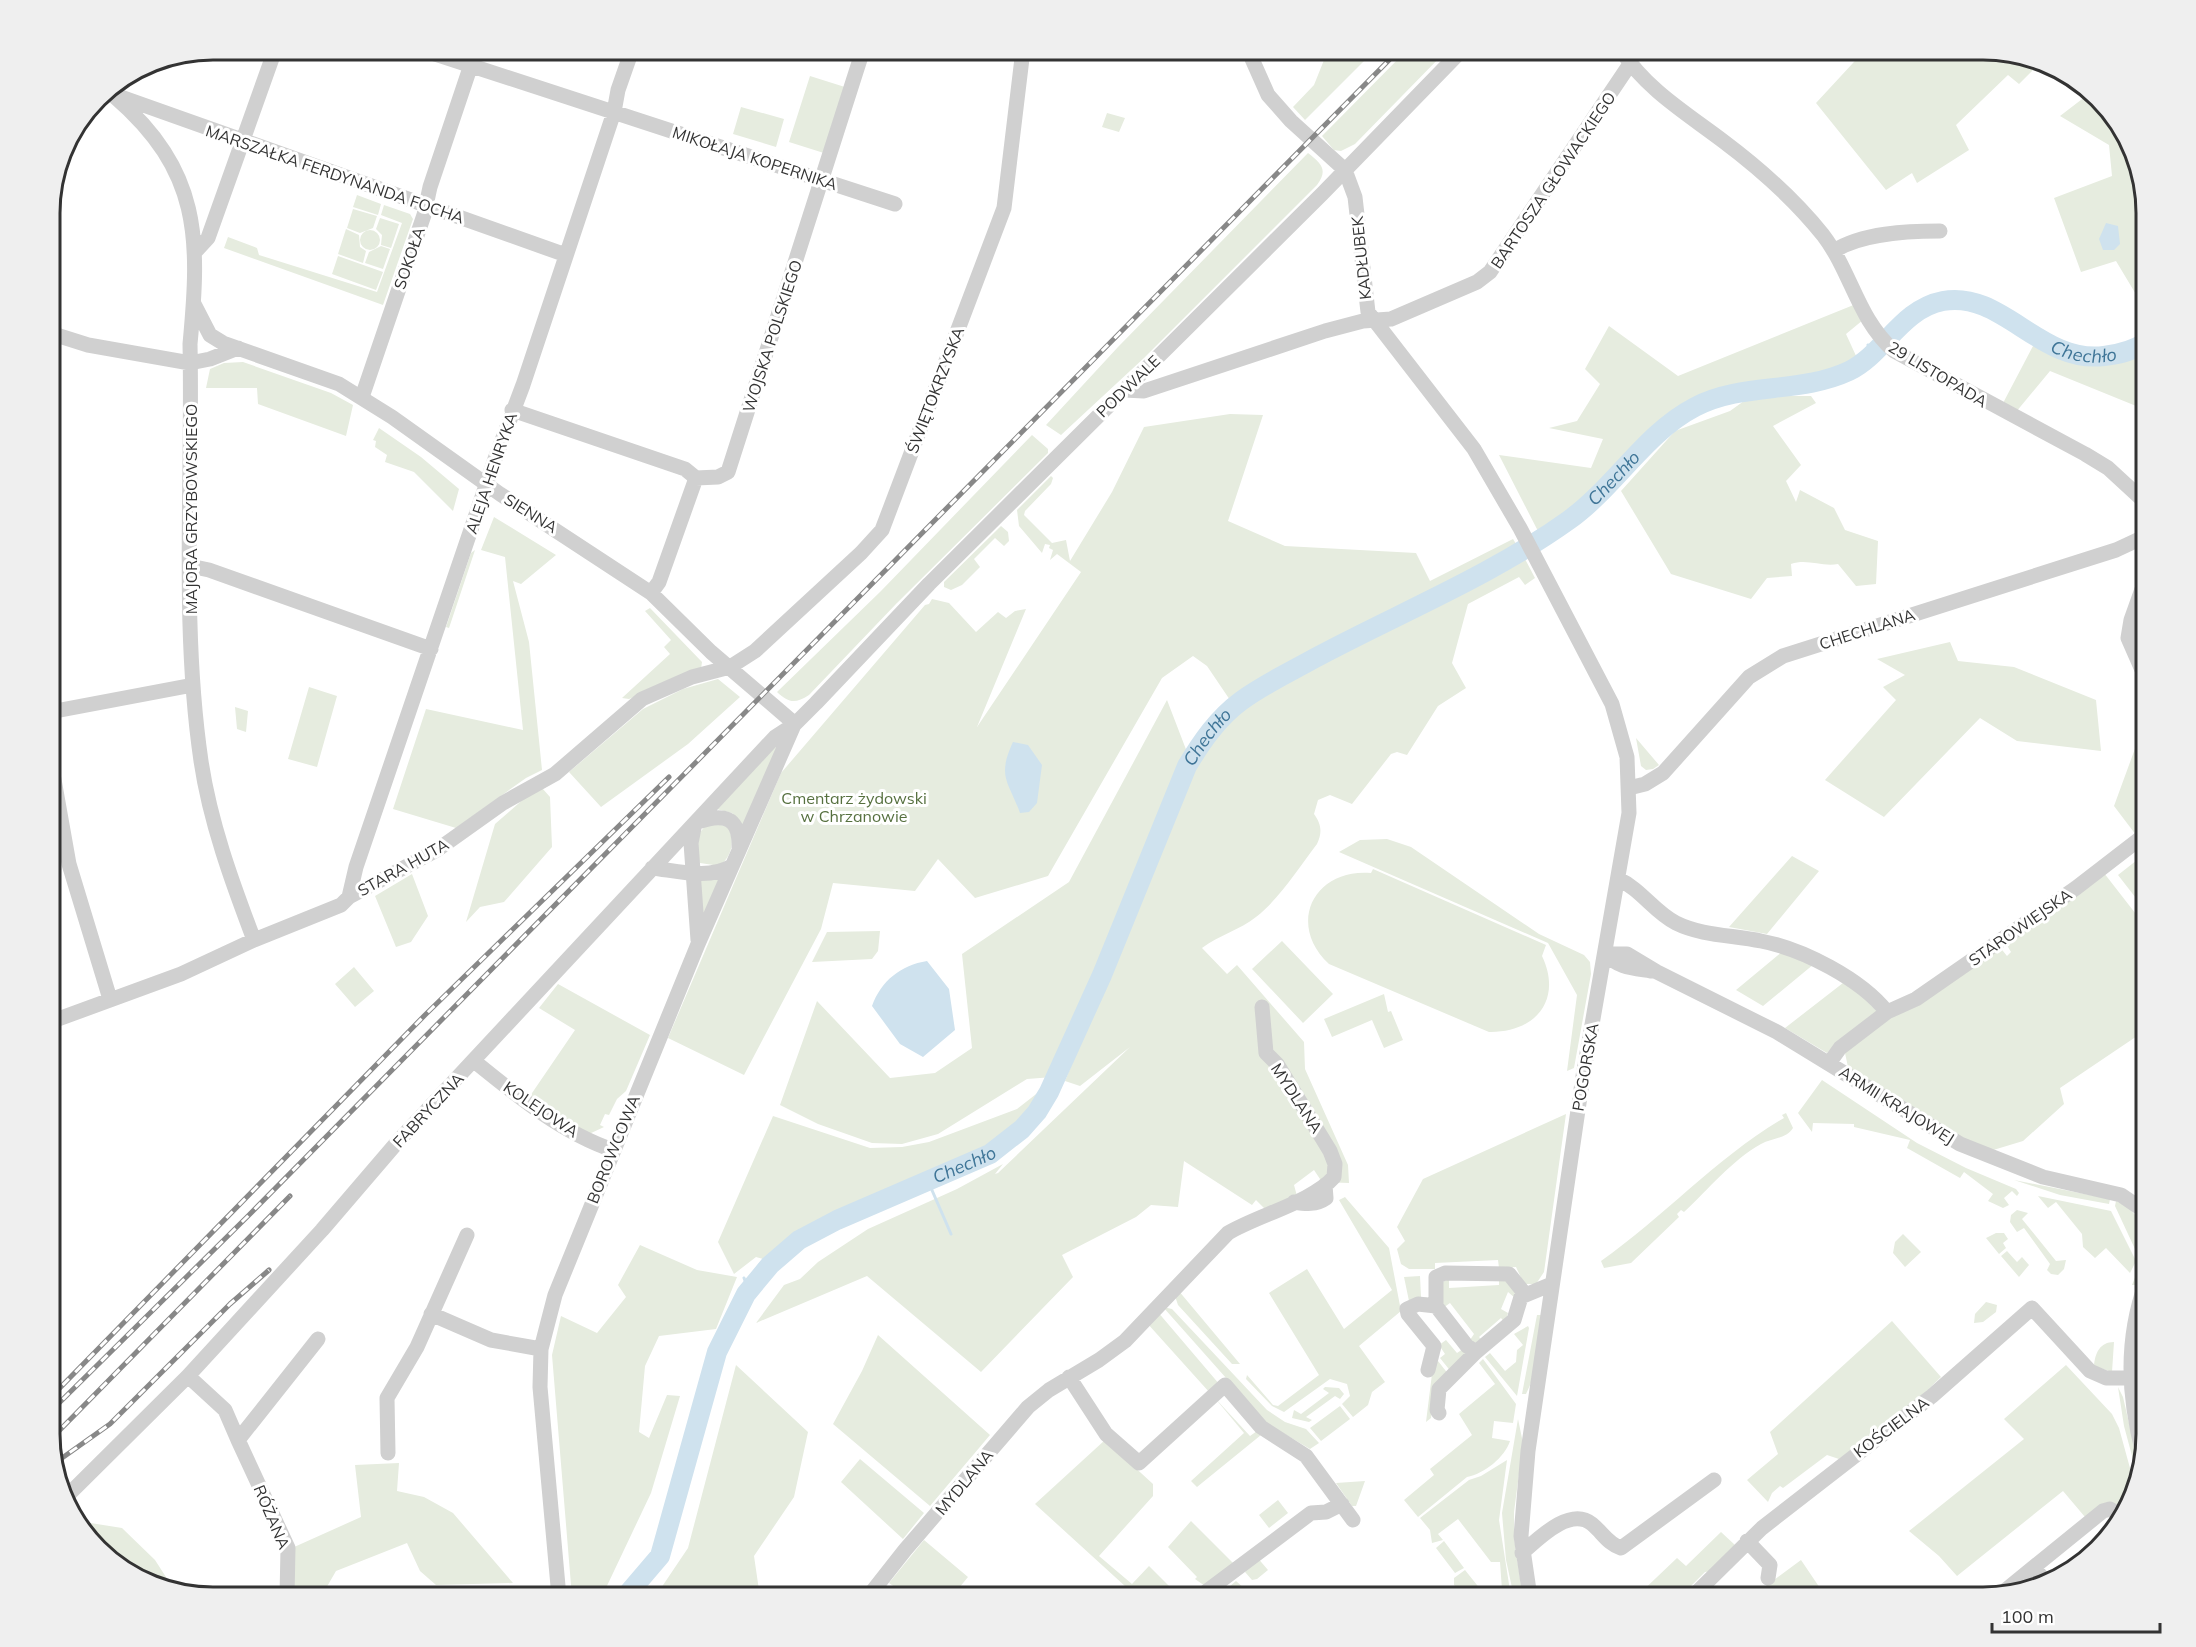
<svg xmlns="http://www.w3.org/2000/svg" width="2196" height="1647" viewBox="0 0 2196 1647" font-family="Mulish,sans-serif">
	<rect width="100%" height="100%" fill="#fff"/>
	<path fill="#e6ecdf" d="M1328,50H1375L1305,120L1293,107L1314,85Z
		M1407,50H1447L1355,144L1341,151L1334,150L1322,136Z
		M1865,50H1875L1887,57L1893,50H1984L2042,61L2019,84L2008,75L1956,125L1969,150L1917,183L1912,173L1886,190L1816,103Z
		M810,76L848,88L827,154L789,142Z
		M2090,93L2130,140L2146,212V311L2116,261L2081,272L2054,198L2112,176L2109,145L2060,116Z
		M741,107L784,119L776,147L733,134Z
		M1107,113L1125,118L1119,132L1102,127Z
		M1308,153C1322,164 1328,170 1317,185L1144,358L1061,435L1046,425L1118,347Z
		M357,195L381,204L378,215L353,207Z
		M384,205L410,214L413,219L383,305L224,248L228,237L257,248L259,255L377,292L402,223L381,215Z
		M353,209L377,216L373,228L360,233L347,228Z
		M380,218L399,224L391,248L381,245L382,235L376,229Z
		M346,229L359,235L360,247L366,251L363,263L338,254Z
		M360 240a10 10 0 1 1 20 0a10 10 0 1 1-20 0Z
		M381,246L390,249L383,269L365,263L369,252Z
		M338,256L383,272L376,290L332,274Z
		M1856,304L1863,320L1846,334L1857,358C1815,395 1730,377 1679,410C1653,427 1632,455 1611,478C1590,500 1567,519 1540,535L1499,455L1591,468L1603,439L1549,428L1577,421L1600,384L1585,369L1609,326L1678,376Z
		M2033,346L2077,362L2112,360L2146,347V410L2050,371L2016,412L2002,405Z
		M243,362L331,393L353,405L346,436L258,404L257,388H206L210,369L224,363Z
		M1764,396H1811L1816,403L1773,426L1801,465L1786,481L1796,502L1800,490L1834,508L1845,530L1878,541L1876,584L1856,586L1838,564C1821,567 1807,558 1791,564L1792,576L1767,578L1751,599L1671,574L1621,491L1675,431L1730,411L1744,401Z
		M1230,414L1263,415L1228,521L1285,546L1416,553L1430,581L1513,539L1518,547L1485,567L1254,683L1230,700L1207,666L1193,656L1162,678L1048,876L975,898L938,859L915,891L833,883L821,929L744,1075L668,1038L781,773L925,605L929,604L932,599L949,603L976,632L998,612L1006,618L1015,611L1026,609L977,727L1081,572L1057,554L1050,560L1053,550L1049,548L1050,545L1045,544L1042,553L1019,526L1017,510L1051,476L1053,478L1051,484L1025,511L1024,515L1052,543L1066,540L1070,561L1112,492L1144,427Z
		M379,428L421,457L459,489L453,511L414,472L385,462L387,455L375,447L376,441L373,440Z
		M1032,435L1048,449V453L896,604L809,695C795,704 789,703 777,692L881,591Z
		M494,517L556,555L521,584L513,581L529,642L542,770L526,778L456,828L393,809L426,709L523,730L505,557L481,550Z
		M1001,526L1008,532L1009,541L1004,546L995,538L974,559L980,567L962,585L951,590L944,587V582Z
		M475,550L449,628L446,627L471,553Z
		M1525,559L1535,578L1525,585L1519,577L1468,604L1452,663L1466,688L1438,706L1407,755L1397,752L1391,754L1352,804L1330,795L1318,800L1314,814C1322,825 1322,833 1317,844C1298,869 1280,898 1256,917C1240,930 1219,935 1202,948L1227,974L1237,965L1304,1042L1305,1069L1348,1165L1349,1183L1322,1182L1314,1170L1294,1185L1297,1196L1267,1211L1256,1200L1252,1205L1184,1161L1178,1207L1151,1205L1136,1217L1062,1255L1073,1277L981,1372L867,1276L756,1323L784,1285L800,1279L818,1262L868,1229L957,1189L1003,1164L995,1174L998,1173L1130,1047L1080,1086L1065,1081L1190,777L1209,739L1245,705L1504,568Z
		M650,608L702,662L701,669L629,699L622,698L670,654L664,647L671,640L645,611Z
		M1950,642L1958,661L2014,667L2096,700L2101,751L2017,741L1980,718L1884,817L1825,780L1896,700L1883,687L1905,675L1877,659Z
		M718,679L740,697L688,744L601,807L569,772L643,709L683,689Z
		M309,687L337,696L317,767L288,759Z
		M1167,700L1187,752L1166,797L1053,1077L1027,1079L938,1134L902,1144L872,1143L818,1124L780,1105L817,1001L890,1078L935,1073L972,1048L962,954L1069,882Z
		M235,707L248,711L246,732L237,729Z
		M2144,724L2146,828L2136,835L2114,806Z
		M1636,738L1659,765L1653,769L1646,770L1641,766Z
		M778,743L780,744L743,825L732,813L716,809Z
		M542,788L550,797L552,847L504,902L480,907L466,922L495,824L527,796Z
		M711,822L728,827C735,842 732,855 720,866L700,863C692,848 697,830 711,822Z
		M1387,839L1411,847L1539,934L1584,955L1590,962L1591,974L1574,1068L1567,1071L1577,995L1548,943L1339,852L1360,840Z
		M2146,853V911L2118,875Z
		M1792,856L1819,871L1767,934L1729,927Z
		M1373,869L1546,945L1542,956C1563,1000 1535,1033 1489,1032L1329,964C1286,924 1314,868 1371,873Z
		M2104,873L2146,927V1030L2060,1088L2064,1104L2023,1141L1990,1151L1950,1136L1848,1067L1845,1053L1881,1022L1999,946L2007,956L2011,952L2005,942Z
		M412,874L428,916L411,942L396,947L375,896Z
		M698,877H722L704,920Z
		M880,931L878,951L872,959L812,962L827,932Z
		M1282,941L1333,994L1303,1023L1252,969Z
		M1783,951L1814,964L1763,1006L1736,990Z
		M354,967L374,991L355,1007L335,984Z
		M1843,983L1871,999L1878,1014L1827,1053L1785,1028Z
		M558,984L650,1035L626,1091L617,1099L609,1115L605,1114L600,1125L604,1127L589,1134L530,1096L575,1030L539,1008Z
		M1384,994L1388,1012L1391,1011L1403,1040L1384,1048L1372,1020L1332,1037L1324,1019Z
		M1822,1080L1917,1143L1966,1168L2016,1189L2019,1193L2017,1196L2012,1191L2004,1198L2009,1205L2003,1208L1988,1201L1993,1194L1964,1172L1960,1178L1907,1148L1910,1140L1854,1127V1124L1813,1123L1812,1132L1798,1113Z
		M1040,1091C1022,1156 911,1182 855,1206C825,1219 793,1237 770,1261L756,1257L734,1274L718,1242L773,1116L870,1148L902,1147L929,1142L1017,1109Z
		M1786,1113L1793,1128C1786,1139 1772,1138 1761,1144C1731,1161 1709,1189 1684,1212L1681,1210L1677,1214L1679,1217L1631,1263L1604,1268L1601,1261C1664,1217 1717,1157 1784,1118L1782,1115Z
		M1566,1114L1544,1272L1536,1284H1524L1516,1267L1499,1268L1498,1260L1435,1263V1269H1409L1401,1264L1397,1249L1405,1241L1397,1227L1423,1179Z
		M2014,1180L2110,1199L2109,1204L2060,1195Z
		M2038,1196L2111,1211L2136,1261L2130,1273L2106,1248L2095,1258L2083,1247L2082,1234L2056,1202L2048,1208Z
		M1345,1197L1389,1248L1401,1311L1359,1346L1385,1382L1372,1392L1368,1405L1353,1417L1342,1404L1350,1396L1347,1384L1330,1379L1284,1412L1272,1406L1246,1379L1247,1375L1273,1405L1278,1406L1319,1375L1269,1293L1307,1269L1344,1329L1392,1290L1339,1200Z
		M2116,1201L2128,1207L2146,1227V1261L2136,1285H2132L2141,1262L2115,1206Z
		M2017,1210L2028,1213L2022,1219L2056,1261L2066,1260L2064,1269L2058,1275L2051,1274L2047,1270L2050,1264L2024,1228L2017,1232L2010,1222L2011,1215Z
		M1996,1233H2004L2008,1239L2003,1243L2006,1248L1999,1254L1986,1238Z
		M1903,1234L1921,1252L1905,1267L1893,1253L1895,1242Z
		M640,1245L697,1270L737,1277L716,1329L659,1336L645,1366L639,1432L649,1438L667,1395L680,1396L651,1493L605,1590L591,1597H572L552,1355L561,1316L597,1333L626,1297L618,1285Z
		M2007,1251L2017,1262L2022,1257L2029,1265L2019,1277L2001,1256Z
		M1420,1276L1421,1297L1431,1298L1409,1301L1404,1277Z
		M1499,1277H1505L1516,1290L1515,1298L1508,1292L1501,1309L1508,1313L1505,1323L1501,1318L1479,1337L1483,1341L1473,1343L1470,1340L1474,1334L1450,1303L1443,1308V1282L1449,1279V1288L1499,1285Z
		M1178,1290L1240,1364H1232L1178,1305L1175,1296Z
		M1986,1302L1997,1305L1996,1312L1983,1322L1974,1323L1975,1314Z
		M2146,1306V1372H2139L2138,1338Z
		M1163,1307L1172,1309L1267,1410L1285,1422L1306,1429L1319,1443L1310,1449L1266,1423Z
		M1157,1311L1220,1385L1210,1393L1147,1323Z
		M1537,1315H1544L1535,1374L1526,1394H1522Z
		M1892,1321L1941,1377L1911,1406L1839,1459L1827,1455L1783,1488L1780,1486L1772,1493L1768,1502L1747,1480L1778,1454L1770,1432Z
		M1528,1326L1529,1328L1517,1396L1485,1357L1490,1353L1505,1371L1516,1362L1517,1350L1523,1345L1514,1334Z
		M878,1335L990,1435L930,1506L833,1424L862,1371Z
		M1446,1340L1457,1353L1463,1349L1466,1353L1452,1373L1440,1358L1445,1354L1439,1345Z
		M2114,1342L2112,1372L2094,1366C2095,1353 2100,1342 2114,1342Z
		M1483,1359L1516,1404L1513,1423L1494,1421L1492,1438L1510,1441C1505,1457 1484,1474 1467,1477L1418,1517L1404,1500L1434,1475L1430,1469L1472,1435L1459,1414L1495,1384L1479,1363Z
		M1438,1361L1449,1375L1434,1394L1431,1418L1426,1422L1433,1366Z
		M736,1365L808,1432L794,1497L754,1556L760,1597H655L688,1548Z
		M2066,1365L2112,1414L2119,1428L2136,1490L2123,1508L2104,1503L2085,1517L2063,1491L1957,1576L1939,1556L1909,1531L2024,1439L2004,1419Z
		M1325,1387L1339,1388L1344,1394L1340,1399L1335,1396L1306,1417L1312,1420L1309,1422L1292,1418L1294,1410L1301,1414L1329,1393L1323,1389Z
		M2118,1387L2123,1397L2140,1471L2139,1482L2124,1426Z
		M1214,1397L1250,1436L1257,1431L1261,1435L1197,1487L1191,1481L1244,1433Z
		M1340,1406L1350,1419L1321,1441L1310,1428Z
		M1518,1419L1523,1443L1514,1512V1538L1522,1592L1514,1597L1506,1560L1502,1513Z
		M1105,1440L1153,1484V1496L1099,1556L1132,1584L1149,1566L1177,1594L1175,1597H1137L1035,1504Z
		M860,1459L924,1513L903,1539L841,1482Z
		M1507,1460L1499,1520L1511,1597L1502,1590L1500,1562H1491L1458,1519L1438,1534L1443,1540L1432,1543L1430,1530L1420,1518L1469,1480L1481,1476Z
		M399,1463L397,1491L424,1497L453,1513L513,1583L436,1585L420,1571L407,1543L336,1571L321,1597H292V1548L361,1517L355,1465Z
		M1365,1481L1356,1506H1352L1336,1483Z
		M1278,1500L1288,1513L1269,1528L1259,1515Z
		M78,1521L122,1528L155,1560L175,1591L160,1589L113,1564Z
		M1191,1521L1233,1563L1205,1586L1195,1579L1197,1577L1168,1547Z
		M1721,1532L1735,1545L1712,1571L1705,1572L1680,1597H1636L1677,1558L1686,1566Z
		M924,1540L968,1577L959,1588L973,1597H909L889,1583Z
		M1444,1541L1464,1568L1455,1573L1436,1548Z
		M1256,1556L1268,1570L1257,1579L1252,1580L1245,1572Z
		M1801,1560L1824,1594L1819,1597H1751Z
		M1465,1570L1481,1590L1471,1597H1465L1454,1585V1578Z
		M1236,1581L1254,1597H1217Z
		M434,1590L551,1591V1597H423Z"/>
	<path fill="#cfe2ee" d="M2106,223L2118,226L2120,244L2114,250H2103L2099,239Z
		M1013,742L1028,745L1042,765L1037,803L1029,812L1020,813C1008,780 997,777 1013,742Z
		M927,961L949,989L955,1030L923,1057L900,1044L872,1006C881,981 901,965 927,961Z"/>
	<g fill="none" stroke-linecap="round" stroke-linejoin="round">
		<path stroke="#cfe2ee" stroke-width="3" d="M1868,345L1871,354
			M928,1181L951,1234
			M760,1264L765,1271
			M744,1278L749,1291"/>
		<path stroke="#cfe2ee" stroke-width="20" id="s1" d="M625,1597L660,1556L717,1352L746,1294L770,1265L799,1240L837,1220L990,1154L1022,1129L1037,1112L1049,1092L1102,975L1187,766C1202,741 1218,718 1241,701C1264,684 1290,672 1315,658C1399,613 1491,576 1569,520C1615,487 1645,433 1695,407C1743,382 1800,394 1849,371C1884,354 1901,309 1943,301C2002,290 2040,364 2104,356C2120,354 2133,351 2146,342"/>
		<path stroke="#d0d0d0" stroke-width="15" d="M423,50L895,204
			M1248,50L1268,95L1291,121L1345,170L1355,197L1368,312L1474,449L1520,528L1612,704L1627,757L1629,813L1583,1076L1528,1451L1521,1536L1530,1597
			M1621,50C1646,89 1686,113 1723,141C1759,168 1795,200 1823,235C1852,273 1857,318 1894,351L2085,454L2108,468L2146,503
			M104,91L566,255
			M114,96C201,171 200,238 190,344C193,483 181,624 201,761C210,822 232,882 254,940
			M1834,251C1862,233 1907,231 1940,231
			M195,252L208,238L275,50
			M194,304L210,335L223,343L339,384L392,417L500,494L651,593L711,652L795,724
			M50,333L88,345L190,363L210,359L238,348
			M1124,390L1144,391L1325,331L1363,321L1391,319L1477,282L1490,272L1630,64
			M362,397L424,215L430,187L476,50
			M512,410L685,469L696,478
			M696,478L718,477L728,472L863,50
			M190,566L209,570L431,649
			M2146,578L2131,620L2128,638L2146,679
			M651,593L659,582L696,478
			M50,712L193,685
			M50,757L69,864L110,999
			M1629,788L1645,784L1663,773L1749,677L1783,656L2116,550L2146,536
			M652,868C678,871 709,880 732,866
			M1618,879C1641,889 1654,912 1676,923C1702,936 1734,935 1761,941C1803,949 1861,979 1887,1012L1916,999L2076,888L2146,834
			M349,897L356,867L495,459L523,385L614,112L618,90L632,50
			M698,940L691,843L695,823C722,813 740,815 739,848
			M1605,954H1627L1657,972L1777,1032L1960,1144L2043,1177L2121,1195L2146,1212
			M1605,954C1619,968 1632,968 1651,971
			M50,1022L181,974L254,940L341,905L349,897L437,850L503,803L555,774L642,699L692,677L730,667L755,651L861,553L882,530L1004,208L1023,50
			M474,1061C516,1095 562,1133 613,1150
			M1830,1062L1840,1048L1887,1012
			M1294,1202C1306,1204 1316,1205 1326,1198L1325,1185
			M1525,1294L1509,1274L1445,1273L1436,1277V1306L1467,1346L1476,1352L1514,1320L1521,1297L1552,1284
			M431,1314L491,1340L541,1349
			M1428,1370L1434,1346L1408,1314L1407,1309L1418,1304L1436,1306
			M188,1376L225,1410L238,1440L318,1339
			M1069,1377L1106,1434L1139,1463L1225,1385L1261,1427L1306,1456L1353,1520
			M1439,1413L1437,1410L1439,1389L1476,1352
			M238,1440L288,1548L287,1597
			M388,1453L387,1398L417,1347L467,1235
			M2143,1454C2128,1396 2125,1340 2146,1282
			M64,1499L188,1376L322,1230L400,1139L775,737L795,724L816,703L929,584L1322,194L1462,50
			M1747,1541L1770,1565L1768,1578
			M1522,1553C1538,1539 1570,1506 1592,1524C1602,1532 1608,1544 1621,1548L1714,1480
			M2034,1567L2046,1583
			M2002,1593L2103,1511L2110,1509L2119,1514
			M559,1597L540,1387L541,1349L555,1295L698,944L794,725
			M868,1597L905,1550L1028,1407L1049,1390L1099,1360L1125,1341L1228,1233C1258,1215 1312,1202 1334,1177L1335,1164L1330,1151L1277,1064L1266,1053L1262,1007
			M1199,1597L1311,1513L1326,1512L1342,1504
			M1692,1597L1762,1528L1932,1396L2032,1308L2090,1371L2106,1378H2129"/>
		<g stroke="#888" stroke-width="5">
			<path id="rail" d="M50,1398L425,1015L669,777
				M50,1412L248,1216L1399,50
				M50,1440L290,1196
				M55,1463L110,1424L230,1304L269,1270"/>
		</g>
		<use href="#rail" stroke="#fff" stroke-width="3" stroke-dasharray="9" stroke-linecap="butt"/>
	</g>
	<g text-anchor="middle" stroke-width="6" stroke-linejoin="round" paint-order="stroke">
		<g font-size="16" fill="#333" stroke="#fff">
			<text transform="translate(755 158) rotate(18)" y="6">MIKOŁAJA KOPERNIKA</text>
			<text transform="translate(335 174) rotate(19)" y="6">MARSZAŁKA FERDYNANDA FOCHA</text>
			<text transform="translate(1553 180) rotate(-56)" y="6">BARTOSZA GŁOWACKIEGO</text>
			<text transform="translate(409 258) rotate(-71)" y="6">SOKOŁA</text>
			<text transform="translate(1361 258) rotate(-96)" y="6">KADŁUBEK</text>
			<text transform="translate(772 336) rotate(-72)" y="6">WOJSKA POLSKIEGO</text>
			<text transform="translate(1938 374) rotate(31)" y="6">29 LISTOPADA</text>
			<text transform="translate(1128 386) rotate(-44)" y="6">PODWALE</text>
			<text transform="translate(935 390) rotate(-69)" y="6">ŚWIĘTOKRZYSKA</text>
			<text transform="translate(491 473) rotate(-71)" y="6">ALEJA HENRYKA</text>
			<text transform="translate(191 509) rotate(-90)" y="6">MAJORA GRZYBOWSKIEGO</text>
			<text transform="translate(531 513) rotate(32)" y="6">SIENNA</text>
			<text transform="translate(1867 629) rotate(-18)" y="6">CHECHLANA</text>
			<text transform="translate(403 867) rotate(-29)" y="6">STARA HUTA</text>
			<text transform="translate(2020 927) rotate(-35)" y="6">STAROWIEJSKA</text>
			<text transform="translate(1585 1067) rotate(-80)" y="6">POGORSKA</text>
			<text transform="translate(1297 1098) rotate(57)" y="6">MYDLANA</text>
			<text transform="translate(1897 1105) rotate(32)" y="6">ARMII KRAJOWEJ</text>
			<text transform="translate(541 1109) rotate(34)" y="6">KOLEJOWA</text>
			<text transform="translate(428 1110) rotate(-47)" y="6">FABRYCZNA</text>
			<text transform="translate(613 1149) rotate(-68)" y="6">BOROWCOWA</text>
			<text transform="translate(1891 1427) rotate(-37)" y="6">KOŚCIELNA</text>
			<text transform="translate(964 1482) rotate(-50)" y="6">MYDLANA</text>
			<text transform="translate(272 1517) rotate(67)" y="6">RÓŻANA</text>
		</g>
		<g font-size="16" fill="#56703f" stroke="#fff">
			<text x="854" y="804">Cmentarz żydowski<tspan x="854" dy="18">w Chrzanowie</tspan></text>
		</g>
		<g font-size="18" font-style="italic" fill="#3f7597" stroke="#fff">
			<text dy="6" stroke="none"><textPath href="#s1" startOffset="2118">Chechło</textPath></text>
			<text dy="6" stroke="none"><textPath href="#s1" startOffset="1578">Chechło</textPath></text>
			<text dy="6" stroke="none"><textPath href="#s1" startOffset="1092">Chechło</textPath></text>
			<text dy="6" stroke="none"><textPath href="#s1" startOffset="588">Chechło</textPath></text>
		</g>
	</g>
	<path d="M0 0H2196V1647H0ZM213 60H1983A153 153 0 0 1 2136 213V1434A153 153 0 0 1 1983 1587H213A153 153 0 0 1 60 1434V213A153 153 0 0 1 213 60Z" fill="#efefef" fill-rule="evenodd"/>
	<path fill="none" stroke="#333" stroke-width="3" d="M213 60H1983A153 153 0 0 1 2136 213V1434A153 153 0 0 1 1983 1587H213A153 153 0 0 1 60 1434V213A153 153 0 0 1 213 60Z"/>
	<path d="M1992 1623v9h168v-9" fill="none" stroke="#333333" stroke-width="3"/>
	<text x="2001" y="1623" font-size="18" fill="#333333" stroke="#ffffff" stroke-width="4.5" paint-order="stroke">100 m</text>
</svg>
